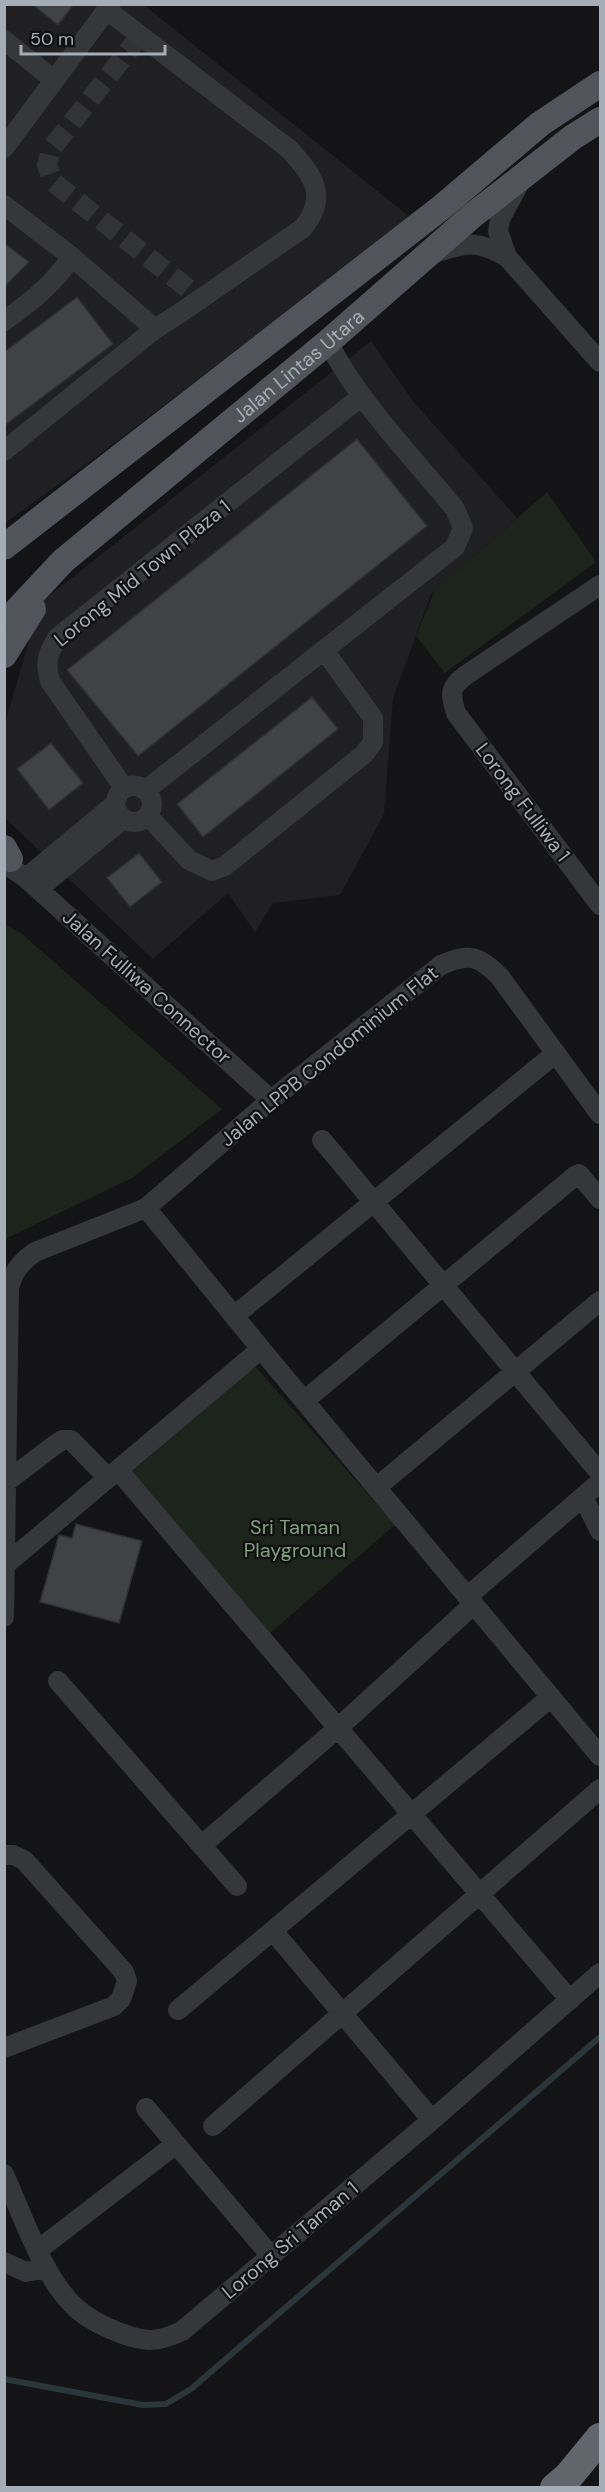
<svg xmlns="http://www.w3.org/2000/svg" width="605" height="2492" viewBox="0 0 605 2492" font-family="'DM Sans',sans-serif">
	<rect width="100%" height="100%" fill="#141416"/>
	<path fill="#202023" d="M5,5H144L410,217L103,452L5,523Z
		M371,341L412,400L517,518L431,594L393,698L384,814L340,895L273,903L255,932L228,893L153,959L5,818L4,727L40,603Z"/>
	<path fill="#1c241c" d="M547,492L596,562L445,673L416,636L435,590Z
		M5,925L21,933L222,1109L132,1178L5,1239Z
		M255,1366L395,1525L269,1634L129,1474Z"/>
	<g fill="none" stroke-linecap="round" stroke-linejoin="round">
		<path stroke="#2a363a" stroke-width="6" d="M4,2379L143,2405L166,2404L191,2389L600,2037"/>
	</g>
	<path fill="#404246" stroke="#2e2f32" stroke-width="1.5" d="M32,4H74L58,25Z
		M4,243L29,262L4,287Z
		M77,297L113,344L4,426V352Z
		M357,439L427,526L138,756L67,670Z
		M312,697L338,729L203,837L177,804Z
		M51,743L83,783L49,810L17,769Z
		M139,853L162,882L130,907L107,878Z
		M76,1524L142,1541L119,1623L40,1602L59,1535L72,1538Z"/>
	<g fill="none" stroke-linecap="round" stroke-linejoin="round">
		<path stroke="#313336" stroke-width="20" stroke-dasharray="20 10" stroke-linecap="butt" d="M140,36L51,149L47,165L53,182L201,299"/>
		<path stroke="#35373b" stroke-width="20" d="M4,40L54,80
			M4,148L111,4
			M4,205L72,257L155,329
			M434,253C467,243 475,239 507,257L600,362
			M507,257L498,231L500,219L520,182
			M4,321C31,302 53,284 72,257
			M4,451L155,329L180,313L303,228C329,196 313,175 289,149L107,10
			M600,585L466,675C449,688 450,693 456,713L600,905
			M124,788L50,681C45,663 47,653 58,637L362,396
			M146,790L455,547L463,528L455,509C411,455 360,404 328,342
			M148,816L189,860L212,871L225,866L364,754L373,742V718L324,650
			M4,863L26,878L271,1100
			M26,878L115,804C121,770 165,789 148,816C135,828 118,821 115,804
			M38,889L123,819
			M322,1140L600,1473
			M146,1208L261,1349L600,1756
			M234,1316L556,1053
			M304,1401L575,1176L579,1174L600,1199
			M118,1470L570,2000
			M6,1482L56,1444L63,1440H71L108,1478
			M377,1487L600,1301
			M583,1497L600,1531
			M5,1565L261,1349
			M468,1596L600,1482
			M4,1617L9,1288C13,1271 22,1261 35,1252L146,1208L271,1100L441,965C469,953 478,955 500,977L600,1114
			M58,1681L237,1886
			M202,1845L338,1728L474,1604
			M4,1855H13L24,1860L124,1972L127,1981L121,1999L114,2006L4,2048
			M273,1931L432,2120
			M178,2010L551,1697
			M146,2108L176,2144
			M213,2126L600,1789
			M4,2174C23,2216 43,2278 76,2308C88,2319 105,2327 120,2333C145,2342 157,2343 182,2331L432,2120L600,1973
			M38,2250L176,2144L271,2256
			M4,2262L26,2272L46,2268"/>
		<g stroke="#51545a" stroke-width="26">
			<path d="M4,547L442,207L540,124L600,84"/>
			<path id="s1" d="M4,624L63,561L328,342L473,215L573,137L600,120"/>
			<path d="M4,655L33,609"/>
			<path d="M4,848L10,859"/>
		</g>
		<path stroke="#61666c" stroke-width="30" d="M555,2488L568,2477L600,2438"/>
	</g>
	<g text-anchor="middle" stroke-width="4.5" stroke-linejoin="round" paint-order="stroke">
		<g font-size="20" fill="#a5aeb6" stroke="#0f0f11">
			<text dy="7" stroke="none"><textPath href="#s1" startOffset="392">Jalan Lintas Utara</textPath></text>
			<text transform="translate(142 573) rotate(-39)" y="7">Lorong Mid Town Plaza 1</text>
			<text transform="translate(523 802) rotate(53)" y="7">Lorong Fulliwa 1</text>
			<text transform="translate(147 987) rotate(42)" y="7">Jalan Fulliwa Connector</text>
			<text transform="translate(329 1056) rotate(-39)" y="7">Jalan LPPB Condominium Flat</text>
			<text transform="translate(290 2240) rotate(-40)" y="7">Lorong Sri Taman 1</text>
		</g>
		<g font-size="20" fill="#80a27c" stroke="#0f0f11">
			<text x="295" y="1534">Sri Taman<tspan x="295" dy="23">Playground</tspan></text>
		</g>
	</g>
	<rect width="605" height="2492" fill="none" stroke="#a5aeb6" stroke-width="12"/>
	<path d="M21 45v9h144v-9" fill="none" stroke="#a5aeb6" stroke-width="3"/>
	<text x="30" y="45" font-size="18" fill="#a5aeb6" stroke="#0f0f11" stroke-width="4.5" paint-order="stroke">50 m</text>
</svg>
